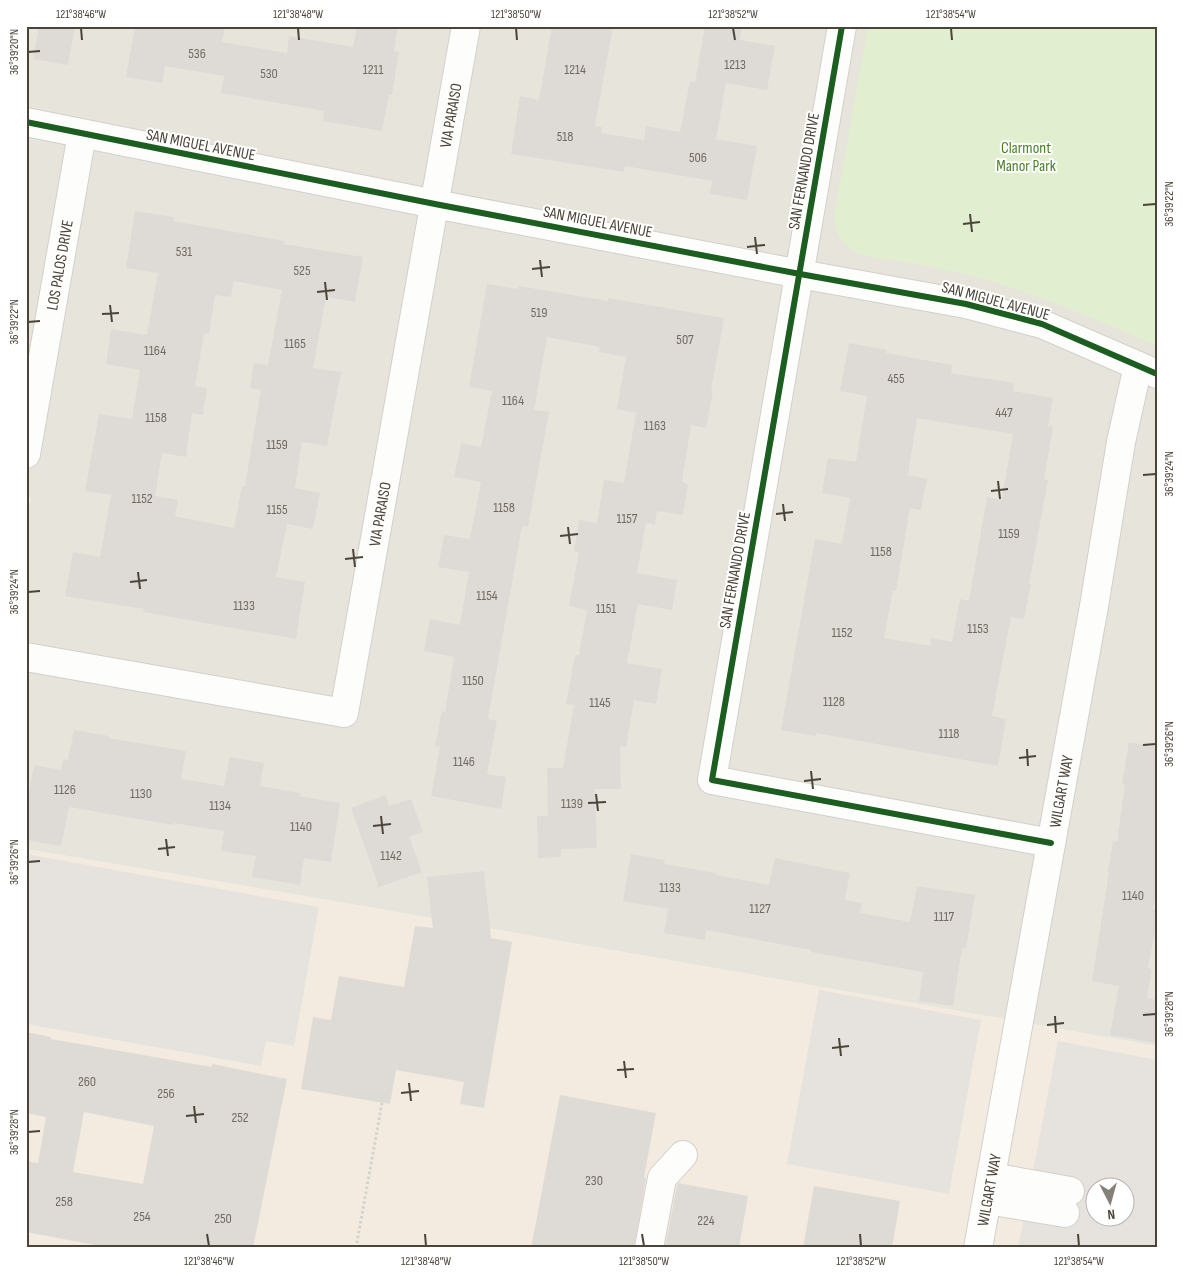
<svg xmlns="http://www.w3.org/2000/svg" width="1183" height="1274" viewBox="0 0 1183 1274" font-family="'Sofia Sans Condensed',sans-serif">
	<rect width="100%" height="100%" fill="#f4f2ee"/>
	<path fill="#e7e4dc" d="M26,26H1157V1046L334,901L26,849V518L31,498L26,497Z"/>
	<path fill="#f3ebdf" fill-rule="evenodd" d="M26,849L334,901L1157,1046V1248H26ZM1096,1186H1126V1216H1096Z"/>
	<path fill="#e1eecf" d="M868,26H1157V346C1100,321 1043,296 983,279C955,271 927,266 898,261C884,259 867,258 854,251C841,244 835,231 834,217Z"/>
	<path fill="#e6e3df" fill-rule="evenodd" d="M26,854L319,907L294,1046L266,1041L261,1066L26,1024Z
		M819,990L981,1020L949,1194L787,1164Z
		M1058,1041L1157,1060V1248H1018ZM1096,1186H1126V1216H1096Z"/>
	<path fill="#dedbd6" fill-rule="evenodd" d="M39,26H75L68,65L33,59Z
		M135,26H225L222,42L287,53L289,36L353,47L357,26H398L394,51L399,52L392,95H389L382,131L323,121L324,111L221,93L224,76L165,66L162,83L126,77Z
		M552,26H613L595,126L602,127L601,133L644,140L646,126L680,132L690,81L695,82L705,26H742L740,40L775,46L767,90L726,83L716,139L757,146L747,200L710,194L712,181L625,166L624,172L511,154L520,96L539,100Z
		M135,211L174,217L173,221L285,241L284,244L363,257L355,302L326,297L313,368L341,372L327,446L302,442L295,488L320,493L313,529L287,524L276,577L305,582L296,639L143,612L144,609L65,596L73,552L100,557L111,495L85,491L99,414L132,419L140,370L106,364L111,329L147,335L158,273L126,268ZM234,281L282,290L268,365L254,363L250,388L261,390L245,486H242L234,528L175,516L178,500L155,496L162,453L186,457L192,413L203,415L207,388L195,386L204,333L209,334L215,295L231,297Z
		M487,284L518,289L519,286L608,301V298L724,318L711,391H713L706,428L691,425L682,482L688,484L683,515L657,511L655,525L646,523L637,573L677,580L672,610L638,604L627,663L662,669L656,704L634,700L626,747L620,746L621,789H595L597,848L561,849V857L538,858L537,816H548L547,768H563L574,705L566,704L575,655H579L587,610L569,606L579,552L574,551L579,520L597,523L604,480L624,483L636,413L617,409L626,357L599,352L600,347L547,337L534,410L549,412L528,527L522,526L488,719L497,721L487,774L506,777L501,809L431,796L440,747L435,746L442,711L445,712L454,657L424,651L430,619L460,625L469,572L438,567L444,535L470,539L481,482L454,477L461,443L481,447L492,391L469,387Z
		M849,343L887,350L886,353L952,365L951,373L1014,383L1013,391L1053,398L1048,426L1053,427L1044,479L1048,480L1029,584H1031L1024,619L1011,617L992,716L1006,719L998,766L816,733V736L781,730L815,539L842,544L850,498L822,493L828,458L856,462L867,396L840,391ZM917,418L1013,434L1002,500L987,497L969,601L960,599L952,642L931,638L930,646L884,638L893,590L896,591L910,508L921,510L927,479L908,475Z
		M74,730L109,736V738L186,751L181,779L224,786L230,757L264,763L260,786L300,793L299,796L340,803L331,862L304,858L300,885L252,877L256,856L221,851L224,831L173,823V825L69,807L61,846L26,840V808L34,765L61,770L63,759L68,760Z
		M1129,742L1157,747V888L1153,909H1157V920L1148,968L1152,969L1147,998L1157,1000V1043L1110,1035L1119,986L1092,981L1109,872H1108L1113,841L1117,842L1125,785L1122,784Z
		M385,795L389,806L411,799L423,832L409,837L422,872L379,887L351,808Z
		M631,854L665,860L664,864L716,873V875L769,885L775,858L850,873L845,900L862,903L860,913L910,922L917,886L975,895L966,949L962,948L953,1006L919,1001L923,972L811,952V950L706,930L705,940L664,933L668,909L623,901Z
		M484,871L491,938L512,942L484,1108L460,1104L464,1082L396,1070L390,1104L301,1089L313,1017L331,1020L339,976L404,987L415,926L433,928L427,877Z
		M26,1032L51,1037V1039L212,1067V1064L287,1079L253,1248H111L26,1232V1161L38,1163L46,1117L26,1113ZM84,1112L154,1126L143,1184L73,1172Z
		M560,1095L656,1113L644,1177L646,1178L634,1248H531Z
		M678,1183L748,1196L739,1248H665L677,1185Z
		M814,1186L900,1201L892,1248H803Z"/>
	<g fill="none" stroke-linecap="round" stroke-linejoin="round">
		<g stroke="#d2d0cb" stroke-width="30">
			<g id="minor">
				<path d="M842,26L712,780L1051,843"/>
				<path d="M26,122L435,204L800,274L966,304L1042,324L1157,374"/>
				<path id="s1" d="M26,454L82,134"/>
				<path id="s2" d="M26,657L344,713L466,26"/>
				<path d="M991,1177L1070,1191"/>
				<path d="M987,1200L1065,1213"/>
				<path d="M649,1248L662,1178L683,1155"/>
				<path id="s3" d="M978,1248L1094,606L1121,442L1138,366"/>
			</g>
		</g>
		<path stroke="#d3d2cc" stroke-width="3" stroke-dasharray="2.5 2.5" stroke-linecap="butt" d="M356,1248L382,1103"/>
		<use href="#minor" stroke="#fdfdfc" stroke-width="28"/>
		<g stroke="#fff" stroke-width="9">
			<path id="cycleway" d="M842,26L712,780L1051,843
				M26,122L435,204L800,274L966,304L1042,324L1157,374"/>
		</g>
		<use href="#cycleway" stroke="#1b5e20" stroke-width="6"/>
	</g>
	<path fill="none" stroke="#4b4439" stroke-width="2" d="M81,28L82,40M298,28L299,40M516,28L517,40M733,28L735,40M951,28L952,40M28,52L40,51M1143,205L1156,204M970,214L972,232M963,224L980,222M755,237L757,254M747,247L765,245M540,260L542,277M532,269L550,267M325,282L327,300M317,292L335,290M110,305L112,322M102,314L119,313M28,322L40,321M1143,475L1156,474M998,481L1000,499M991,491L1008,489M783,504L785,521M776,514L793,512M568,527L570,544M560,536L578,534M353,549L355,567M345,559L363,557M138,572L140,589M130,582L147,580M28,592L40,591M1143,745L1156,744M1027,749L1028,766M1019,758L1036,756M811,771L813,789M804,781L821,779M596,794L598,811M588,803L606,802M381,816L383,834M373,826L391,824M166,839L168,856M158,849L175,847M28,862L40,861M1143,1015L1156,1014M1055,1016L1056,1033M1047,1025L1064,1023M839,1038L841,1056M832,1048L849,1046M624,1061L626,1078M617,1070L634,1069M409,1083L411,1101M401,1093L419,1091M194,1106L196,1123M186,1116L204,1114M28,1132L40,1131M207,1234L209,1246M425,1234L426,1246M642,1234L644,1246M860,1234L861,1246M1078,1234L1079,1246"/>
	<g text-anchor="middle" stroke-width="4" stroke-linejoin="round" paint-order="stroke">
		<g font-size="14" fill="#706a61">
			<text x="197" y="58">536</text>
			<text x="735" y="69">1213</text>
			<text x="373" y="74">1211</text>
			<text x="575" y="74">1214</text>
			<text x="269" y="78">530</text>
			<text x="565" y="141">518</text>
			<text x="698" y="162">506</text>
			<text x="184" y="256">531</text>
			<text x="302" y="275">525</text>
			<text x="539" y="317">519</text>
			<text x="685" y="344">507</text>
			<text x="295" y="348">1165</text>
			<text x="155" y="355">1164</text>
			<text x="896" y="383">455</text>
			<text x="513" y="405">1164</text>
			<text x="1004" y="417">447</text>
			<text x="156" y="422">1158</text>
			<text x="655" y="430">1163</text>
			<text x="277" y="449">1159</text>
			<text x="142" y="503">1152</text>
			<text x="504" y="512">1158</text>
			<text x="277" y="514">1155</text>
			<text x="627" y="523">1157</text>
			<text x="1009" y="538">1159</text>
			<text x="881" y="556">1158</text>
			<text x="487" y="600">1154</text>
			<text x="244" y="610">1133</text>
			<text x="606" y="613">1151</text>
			<text x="978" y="633">1153</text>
			<text x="842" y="637">1152</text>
			<text x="473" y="685">1150</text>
			<text x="834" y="706">1128</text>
			<text x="600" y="707">1145</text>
			<text x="949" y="738">1118</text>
			<text x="464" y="766">1146</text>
			<text x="65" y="794">1126</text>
			<text x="141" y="798">1130</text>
			<text x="572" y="808">1139</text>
			<text x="220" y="810">1134</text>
			<text x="301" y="831">1140</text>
			<text x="391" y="860">1142</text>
			<text x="670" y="892">1133</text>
			<text x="1133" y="900">1140</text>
			<text x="760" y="913">1127</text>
			<text x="944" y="921">1117</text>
			<text x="87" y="1086">260</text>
			<text x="166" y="1098">256</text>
			<text x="240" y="1122">252</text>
			<text x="594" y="1185">230</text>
			<text x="64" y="1206">258</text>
			<text x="142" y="1221">254</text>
			<text x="223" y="1223">250</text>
			<text x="706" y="1225">224</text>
		</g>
		<g font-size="16" fill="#4b4439" stroke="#fff">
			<text dy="6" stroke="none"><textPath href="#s2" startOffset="930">VIA PARAISO</textPath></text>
			<text transform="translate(201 144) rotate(11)" y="6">SAN MIGUEL AVENUE</text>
			<text transform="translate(803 171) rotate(-80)" y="6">SAN FERNANDO DRIVE</text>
			<text transform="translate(598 221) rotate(11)" y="6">SAN MIGUEL AVENUE</text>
			<text dy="6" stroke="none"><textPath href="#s1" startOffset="192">LOS PALOS DRIVE</textPath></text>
			<text transform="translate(996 300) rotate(15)" y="6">SAN MIGUEL AVENUE</text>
			<text dy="6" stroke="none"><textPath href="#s2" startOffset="525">VIA PARAISO</textPath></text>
			<text transform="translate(734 570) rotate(-80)" y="6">SAN FERNANDO DRIVE</text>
			<text dy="6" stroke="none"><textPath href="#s3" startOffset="464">WILGART WAY</textPath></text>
			<text dy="6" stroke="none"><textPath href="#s3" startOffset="59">WILGART WAY</textPath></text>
		</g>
		<g font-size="16" fill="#4a7f2a" stroke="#fff">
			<text x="1026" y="153">Clarmont<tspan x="1026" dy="18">Manor Park</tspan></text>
		</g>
	</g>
	<rect width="1183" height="1274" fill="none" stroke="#ffffff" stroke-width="55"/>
	<g transform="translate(1110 1202) rotate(174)"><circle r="24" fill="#ffffff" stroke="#b7b4b0"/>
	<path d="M0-4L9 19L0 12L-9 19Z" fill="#868178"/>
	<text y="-8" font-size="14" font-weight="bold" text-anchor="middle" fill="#4b4439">N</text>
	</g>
	<rect x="28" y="28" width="1128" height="1218" fill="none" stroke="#4b4439" stroke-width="2"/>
	<g font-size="12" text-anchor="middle" fill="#4b4439">
		<text x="81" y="18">121°38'46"W</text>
		<text x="298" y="18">121°38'48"W</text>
		<text x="516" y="18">121°38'50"W</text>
		<text x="733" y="18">121°38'52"W</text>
		<text x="951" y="18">121°38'54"W</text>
		<text transform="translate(14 52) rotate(-90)" y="4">36°39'20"N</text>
		<text transform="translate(1169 204) rotate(-90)" y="4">36°39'22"N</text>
		<text transform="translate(14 322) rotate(-90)" y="4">36°39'22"N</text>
		<text transform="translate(1169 474) rotate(-90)" y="4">36°39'24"N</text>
		<text transform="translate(14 592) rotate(-90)" y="4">36°39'24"N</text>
		<text transform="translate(1169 744) rotate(-90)" y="4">36°39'26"N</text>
		<text transform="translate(14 862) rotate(-90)" y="4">36°39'26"N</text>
		<text transform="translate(1169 1014) rotate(-90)" y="4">36°39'28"N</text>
		<text transform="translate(14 1132) rotate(-90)" y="4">36°39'28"N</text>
		<text x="209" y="1265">121°38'46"W</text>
		<text x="426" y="1265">121°38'48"W</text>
		<text x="644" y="1265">121°38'50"W</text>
		<text x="861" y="1265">121°38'52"W</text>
		<text x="1079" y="1265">121°38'54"W</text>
	</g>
</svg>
